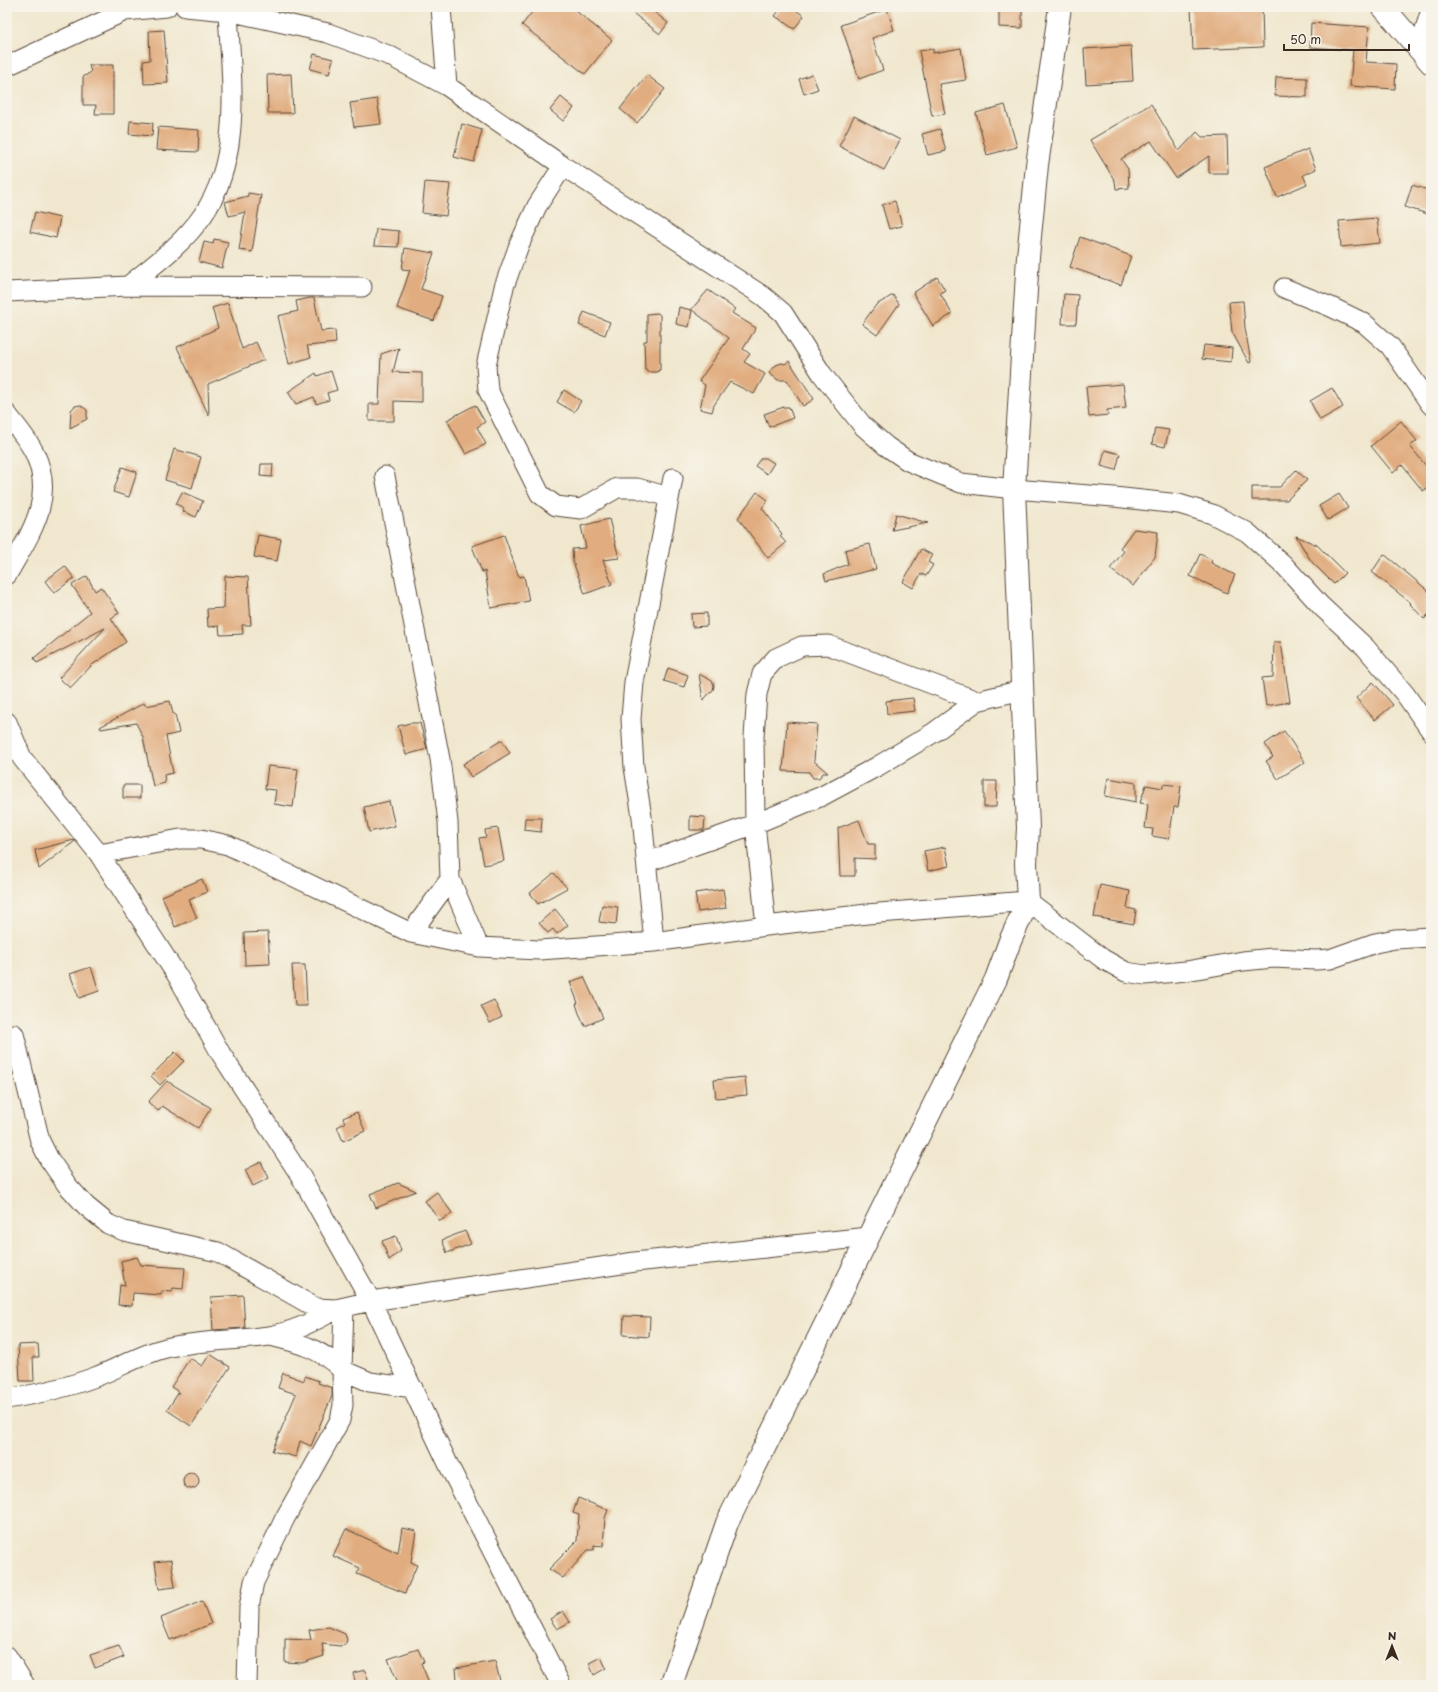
<svg xmlns="http://www.w3.org/2000/svg" width="1438" height="1692" viewBox="0 0 1438 1692" font-family="'Playpen Sans',sans-serif">
	<rect width="100%" height="100%" fill="#f7f3e8"/>
	<filter id="ink" filterUnits="userSpaceOnUse"><feTurbulence type="fractalNoise" baseFrequency=".025" numOctaves="2"/><feDisplacementMap in="SourceGraphic" scale="8" xChannelSelector="R" yChannelSelector="G"/><feConvolveMatrix kernelMatrix="1 2 1 2 8 2 1 2 1" color-interpolation-filters="sRGB"/></filter>
	<filter id="wash" filterUnits="userSpaceOnUse"><feTurbulence type="fractalNoise" baseFrequency=".012" numOctaves="4" result="noise"/><feDisplacementMap in="SourceGraphic" scale="16" xChannelSelector="R" yChannelSelector="G"/><feGaussianBlur stdDeviation="0.9" result="paint"/><feColorMatrix in="noise" values="0 0 0 0 0 0 0 0 0 0 0 0 0 0 0 0 0 1.4 0 .05"/><feComposite in="paint" operator="in"/></filter>
	<g filter="url(#wash)">
		<rect width="100%" height="100%" fill="#f0e7ce"/>
		<g id="blocks">
			<path fill="#e1ad80" d="M536,7H571L612,40L585,74L522,25Z
				M625,7H648L668,23L660,34Z
				M782,7H792L804,16L794,29L775,16Z
				M999,7H1022V28L999,27Z
				M1191,7H1262L1263,47L1193,50Z
				M887,9L894,30L872,38L883,70L859,79L841,25Z
				M1311,23L1369,27L1366,62L1396,64L1395,89L1350,86L1353,50L1310,47Z
				M164,30L168,83L144,84L143,61L150,60L149,31Z
				M1131,46L1133,81L1086,84L1084,49Z
				M961,48L966,80L939,84L945,114L932,116L919,51L933,49V53Z
				M314,54L333,59L329,74L310,69Z
				M89,65H113V114H95L96,105H83V77L91,72Z
				M291,74L293,113H268L267,75Z
				M812,74L818,89L804,94L799,79Z
				M647,75L665,89L637,123L620,109Z
				M1276,77L1307,78V97L1275,96Z
				M561,97L574,108L563,121L550,110Z
				M377,99L381,124L354,127L350,103Z
				M1151,104L1179,151L1197,132L1202,137L1227,136L1228,173H1209V156L1176,178L1151,141L1121,159L1128,169L1129,188L1116,189L1115,181L1090,140Z
				M1005,105L1017,147L987,155L976,113Z
				M854,116L900,140L884,170L839,146Z
				M130,121L153,123L152,136L129,134Z
				M462,124L482,130L474,162L454,157Z
				M158,127L199,130L198,152L156,150Z
				M940,129L946,151L928,155L922,134Z
				M1308,149L1316,169L1303,175L1307,184L1277,197L1265,167Z
				M425,182L450,184L446,216L422,213Z
				M1412,185L1431,191V215L1405,207Z
				M248,193L261,195L252,252L239,250L245,212L229,216L225,202L248,196Z
				M895,201L902,226L889,229L882,205Z
				M35,212L60,218L56,238L30,232Z
				M1377,218L1380,243L1341,247L1339,221Z
				M376,229L399,231L398,247L374,246Z
				M1080,237L1131,256L1121,285L1070,267Z
				M214,239L228,242L222,268L199,262L204,242L213,244Z
				M405,248L434,253L421,289L442,296L434,321L397,308L410,270L402,269Z
				M937,277L945,290L940,293L952,314L933,326L913,293Z
				M708,290L735,309L732,313L756,328L743,349L750,354L744,362L765,374L754,394L730,382L714,405L712,412L700,409L705,385L699,381L729,338L692,310L689,327L676,324L679,307L691,310Z
				M1064,294L1078,295L1076,324H1062Z
				M893,295L899,304L877,335L862,324L876,305Z
				M310,298H314L321,331L335,330L336,343L307,346L311,357L289,364L278,316L298,311L296,301Z
				M1243,301L1245,328L1251,362L1249,363L1232,332L1229,302Z
				M228,303L242,349L256,342L264,360L208,384L209,416L177,347L218,328L212,308Z
				M584,312L610,322L605,335L579,325Z
				M658,313L660,315V370H658V372H647V370H645L644,341H647V314Z
				M1204,345L1232,348L1231,362L1202,359Z
				M399,348L393,372L422,373V402L394,401V421H369V404H379L381,354Z
				M789,361L814,399L803,406L787,380H778L769,373L776,365L782,363L785,364Z
				M331,371L337,390L327,393L329,400L316,404L314,397L296,404L288,392L316,373L317,376Z
				M1123,384L1126,408L1107,410L1108,415L1089,417L1086,387Z
				M1332,388L1343,407L1320,420L1310,401Z
				M564,390L581,401L574,412L557,402Z
				M80,405L87,410V419L70,428L71,410L75,406Z
				M475,405L485,422L477,427L486,444L466,454L447,420Z
				M784,407H789L793,418L769,427L764,414Z
				M1401,421L1417,441L1410,446L1431,472V485L1423,491L1402,465L1393,473L1371,446Z
				M1155,428L1169,430L1165,447L1152,444Z
				M174,449L201,457L192,488L165,480Z
				M1105,450L1120,454L1116,470L1101,466Z
				M761,458H766L774,463L767,474L755,466Z
				M261,464H273L272,477L260,476Z
				M122,467L137,472L129,497L113,492Z
				M1296,470L1307,480L1287,500H1252V487H1280Z
				M182,492L203,501L196,517L182,511L184,508L176,504Z
				M757,492L768,500L762,508L782,534L780,536L786,543L768,558L738,518Z
				M1339,494L1348,508L1328,520L1319,506Z
				M896,514L928,523L892,530Z
				M609,519L619,558L603,560L612,584L585,594L573,562L572,549L586,548L581,526Z
				M1134,529L1158,532L1155,557L1133,586L1110,569L1124,551L1120,548Z
				M258,535L281,539L277,561L254,557Z
				M504,535L519,577L524,576L529,601L491,608L485,571L482,572L472,546Z
				M1296,536L1317,545L1345,573L1334,584L1311,561Z
				M870,544L876,569L826,581L824,574L848,564L845,550Z
				M921,549L932,555L928,562L933,565L926,576L921,574L913,588L903,582Z
				M1200,554L1212,560L1211,563L1235,575L1227,593L1190,576Z
				M1384,554L1431,593V612L1424,619L1410,604L1411,603L1372,572Z
				M65,566L74,578L54,593L45,581Z
				M87,576L95,591L101,587L119,613L111,618L126,642L92,665L70,688L59,678L105,628L37,663L34,658L90,612L72,585Z
				M225,576L248,577L251,625H242L243,634L220,635L219,626L208,627L207,609L224,608Z
				M707,613V626L692,627L691,614Z
				M1274,642H1281L1290,702L1266,706L1262,678L1273,677Z
				M668,668L688,675L684,687L664,681Z
				M699,674L712,681L714,685L713,690L703,700Z
				M1373,682L1393,705L1375,720L1356,698Z
				M913,698L915,711L887,714L886,701Z
				M170,701L173,714H175L179,733L166,736L173,773L164,775L165,783L153,786L143,737L136,723L101,729L100,727L144,703L146,706Z
				M787,722L817,724L814,761L828,773H823L819,778H813L809,772L783,771Z
				M410,723H420L427,749L406,755L398,726Z
				M1284,731L1305,762L1278,779L1266,761L1273,757L1265,744Z
				M502,740L510,753L471,777L463,764Z
				M268,766L298,769L293,807L274,804L276,790L265,789Z
				M1108,778L1136,783V802L1105,796Z
				M984,781H997L996,807H984Z
				M1163,784L1181,786L1178,807H1174L1169,839L1152,836L1153,829L1145,828L1148,804L1140,803L1146,785L1163,788Z
				M123,785H140V798H123Z
				M389,801L395,826L369,832L364,807Z
				M690,816L705,817L704,830H690Z
				M525,818H542L541,832L524,830Z
				M859,820L868,844H875V859L855,858V876H840L838,828Z
				M498,828L504,861L484,865L479,838L486,837L485,830Z
				M74,840L75,841L39,869L35,850Z
				M945,847L949,866L928,871L924,851Z
				M554,873L567,888L538,904L530,893Z
				M202,879L207,892L189,900L197,918L175,927L162,896Z
				M1100,885L1130,891L1127,908L1136,910L1134,924L1094,917Z
				M723,889L726,908L698,912L695,893Z
				M602,905L618,907L616,924L599,922Z
				M555,909L568,925L557,934L553,929L548,933L539,923Z
				M268,932L270,964L245,965L244,933Z
				M292,965H305L307,1006H295Z
				M91,967L99,991L79,998L70,974Z
				M584,977L603,1018L585,1026L579,1013L576,1004L578,1003L570,982Z
				M494,1000L502,1017L490,1023L481,1006Z
				M175,1052L184,1061L160,1085L151,1076Z
				M745,1077L747,1095L716,1098L714,1080Z
				M167,1081L211,1108L198,1128L162,1106L158,1111L148,1102Z
				M357,1112L365,1131L343,1141L337,1127L345,1123L343,1118Z
				M261,1162L269,1178L253,1186L245,1170Z
				M398,1183L416,1191L376,1208L370,1194Z
				M437,1192L452,1213L440,1221L425,1201Z
				M465,1231L471,1244L447,1253L442,1240Z
				M396,1236L401,1251L389,1260L382,1241Z
				M137,1257L141,1265L185,1268L183,1289L173,1288L172,1292L162,1291L161,1295L133,1293L132,1306L118,1305L120,1285L125,1286L121,1261Z
				M243,1295L245,1328L213,1330L211,1297Z
				M624,1316L650,1317L649,1337L623,1335Z
				M38,1344L39,1357H33L34,1381H20L18,1345Z
				M210,1354L230,1367L191,1426L167,1410L179,1392L171,1387L190,1358L202,1366Z
				M283,1373L304,1381L305,1376L319,1381L318,1383L332,1388V1396L311,1446L300,1441L296,1457L272,1451L296,1394L278,1388Z
				M183 1481a8 8 0 1 1 16 0a8 8 0 1 1-16 0Z
				M578,1498L608,1510L605,1518L603,1546L594,1545V1550H588L563,1578L549,1569L577,1541L579,1515L573,1513Z
				M402,1528L416,1531L411,1562L417,1565L405,1593L357,1574L360,1568L333,1556L346,1529L398,1553Z
				M171,1560L175,1587L159,1589L155,1562Z
				M202,1601L211,1624L170,1640L161,1618Z
				M563,1611L570,1622L557,1629L550,1619Z
				M329,1627L345,1634L347,1640L345,1645L340,1646L322,1644L324,1656L302,1663L285,1662V1639L311,1640L309,1630Z
				M119,1646L124,1657L95,1668L90,1655Z
				M418,1649L424,1662L421,1663L430,1685H399L388,1659Z
				M601,1657L606,1668L594,1675L589,1663Z
				M495,1661L501,1685H460V1681L457,1680L456,1668Z
				M365,1670L370,1685H356L353,1673Z"/>
		</g>
	</g>
	<g filter="url(#ink)">
		<use href="#blocks" fill-opacity="0" stroke="#564638" stroke-width="1"/>
		<g fill="none" stroke-linecap="round" stroke-linejoin="round">
			<g stroke="#564638" stroke-width="21">
				<path id="minor" d="M185,7L228,11L328,33L388,55L447,86L563,166L763,296L783,313L822,374L863,426L886,446L908,461L961,483L1014,489L1114,497L1179,504L1212,514L1247,532L1283,564L1321,606L1365,647L1405,694L1431,731
					M441,7L447,86
					M1419,48L1431,10
					M7,66L125,11L167,7
					M563,166L537,206L519,245L504,287L486,366L488,390L540,494L556,506L581,509L617,488H637L669,497
					M128,286C155,264 183,244 203,215C243,157 231,78 228,11
					M1284,288L1331,307L1364,323L1390,346L1431,405
					M7,292L128,286L362,287
					M7,414C16,426 27,438 34,452C57,499 29,535 7,575
					M385,476L440,759L448,822L450,879L479,947
					M7,722L22,758L99,854L178,977L221,1054L300,1175L371,1301L451,1470L561,1685
					M99,854L180,839H201L228,845L411,933L479,947L539,950L654,942L766,926L867,914L1028,901L1103,959L1126,972L1145,975L1186,971L1243,961L1273,958L1316,960L1330,959L1375,943L1395,939L1431,937
					M647,862L755,824L822,796L878,766L933,733L977,701L1022,690
					M766,926L755,824L754,737L757,694L762,674L776,658L802,646L828,645L977,701
					M411,933L450,879
					M654,942L642,817L634,767L631,719L634,682L673,478
					M14,1034L40,1141L49,1159L67,1185L86,1206L108,1224L124,1231L218,1252L316,1308L336,1309L371,1301L635,1262L868,1237
					M270,1336C299,1343 320,1348 342,1370
					M342,1370L344,1307
					M7,1399C38,1394 66,1388 95,1377C119,1368 141,1354 166,1348C200,1340 235,1341 269,1336C292,1332 316,1321 336,1309
					M7,1656L25,1685
					M247,1685L249,1607L254,1582L285,1518L340,1420L343,1405L342,1370L370,1382L413,1388"/>
			</g>
			<g stroke="#564638" stroke-width="24">
				<path id="tertiary" d="M671,1685L727,1523L996,979L1010,941L1028,901L1026,863L1028,828L1014,489L1028,257L1037,165L1060,7"/>
			</g>
			<g stroke="#564638" stroke-width="24">
				<path id="primary" d="M1383,7L1431,63"/>
			</g>
			<use href="#minor" stroke="#fff" stroke-width="19"/>
			<use href="#tertiary" stroke="#fff" stroke-width="22"/>
			<use href="#primary" stroke="#fff" stroke-width="22"/>
		</g>
	</g>
	<rect width="1438" height="1692" fill="none" stroke="#f7f3e8" stroke-width="24"/>
	<g transform="translate(1392 1646)" stroke="#f7f3e8" stroke-width="3" paint-order="stroke">
	<path d="M0-3L7 15L0 10L-7 15Z" fill="#3b2a1e"/>
	<text y="-6" font-size="11" font-weight="bold" text-anchor="middle" fill="#3b2a1e">N</text>
	</g>
	<path d="M1284 44v6h125v-6" fill="none" stroke="#3b2a1e" stroke-width="2"/>
	<text x="1290" y="44" font-size="12" fill="#3b2a1e" stroke="#f7f3e8" stroke-width="3" paint-order="stroke">50 m</text>
</svg>
